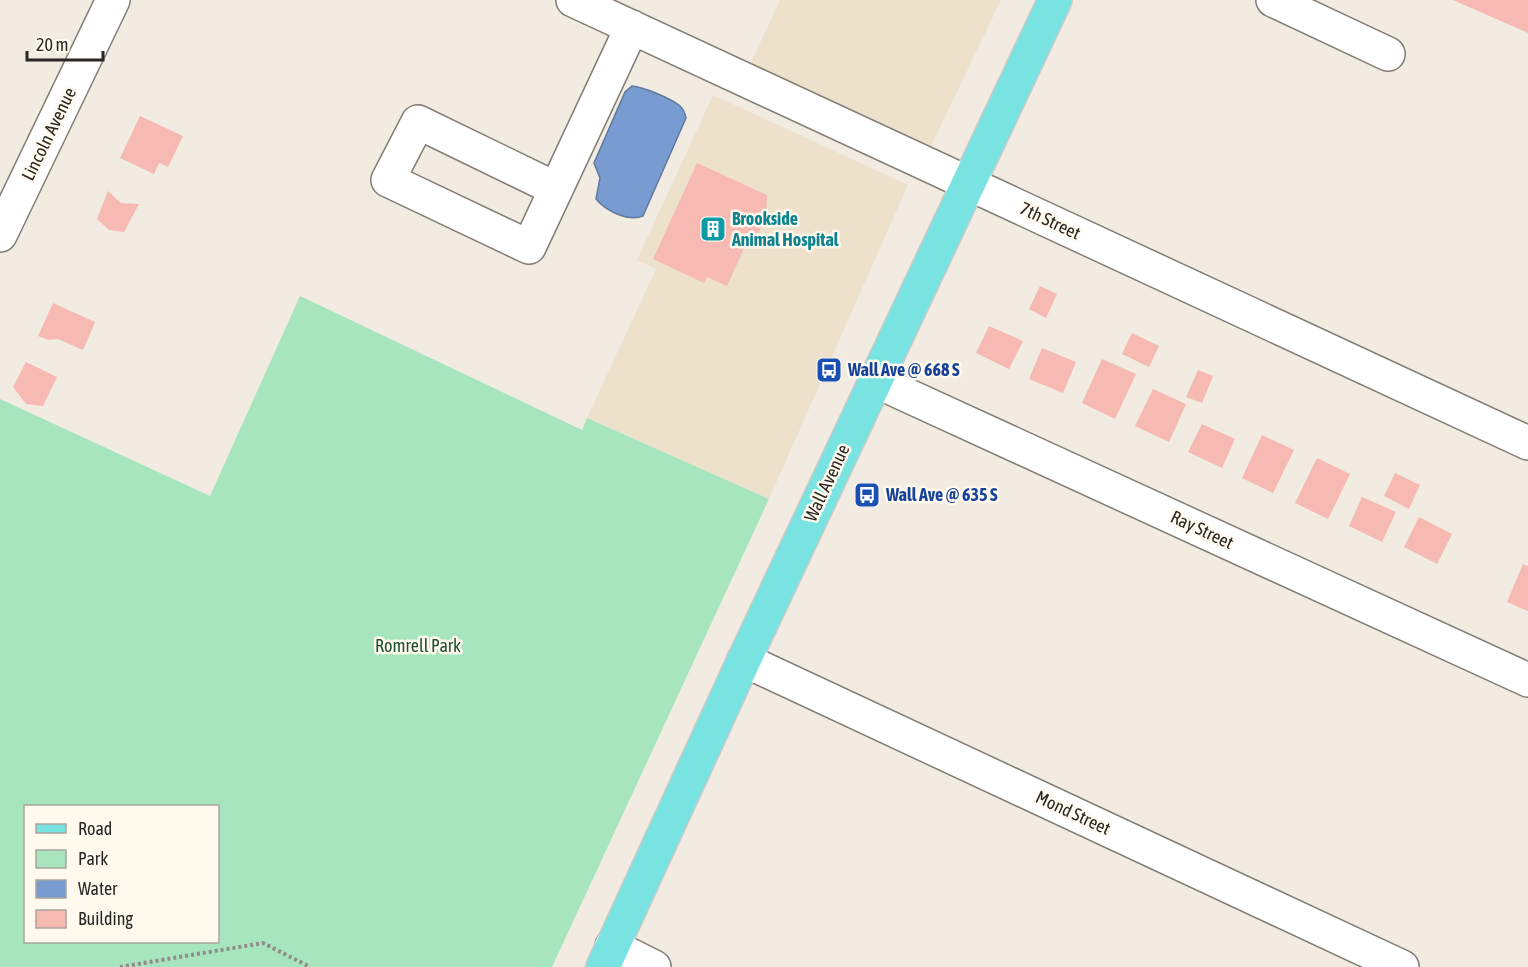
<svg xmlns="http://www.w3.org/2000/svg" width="1528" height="967" viewBox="0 0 1528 967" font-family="'Asap Condensed',sans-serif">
	<rect width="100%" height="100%" fill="#f1ebe1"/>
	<path fill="#ede1cc" d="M780,0H1001L931,146L749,67Z
		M713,95L908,185L769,499L587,418L656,269L637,260Z"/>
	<path fill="#a7e5bf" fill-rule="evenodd" d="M300,296L582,430L587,418L769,499L552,967H0V399L210,496ZM26,806H218V942H26Z"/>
	<path fill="#789bd1" stroke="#60789d" stroke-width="1.5" d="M632,86C644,87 669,98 679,105C684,109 685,113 686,118L643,216C628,222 606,211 596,199L600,178L594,163L625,92Z"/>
	<path fill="#f6bab2" d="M1453,0H1528V33Z
		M140,116L183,136L168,167L159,163L154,174L120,158Z
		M697,163L767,195L766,217L753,245L747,242L727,286L707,277L704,283L653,259Z
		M108,191L121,203L139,204L124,232L109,230L97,219Z
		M1040,286L1057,294L1046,318L1029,309Z
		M53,303L95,322L83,350L58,339L49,340L38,336Z
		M989,326L1023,341L1009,369L976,353Z
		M1132,333L1159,346L1149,367L1122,354Z
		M1042,348L1076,362L1063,393L1029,379Z
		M1102,359L1136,374L1115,419L1082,403Z
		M26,362L57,377L43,406L26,404L13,387Z
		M1198,370L1213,376L1202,403L1186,397Z
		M1153,389L1186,404L1169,442L1135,426Z
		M1202,424L1235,439L1222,468L1188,452Z
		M1262,435L1294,450L1273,493L1242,478Z
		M1317,458L1350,474L1328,519L1295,503Z
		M1395,473L1420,485L1409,509L1384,496Z
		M1362,497L1396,512L1382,542L1349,526Z
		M1419,517L1452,534L1437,564L1404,547Z
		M1523,564L1528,566V611L1507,602Z"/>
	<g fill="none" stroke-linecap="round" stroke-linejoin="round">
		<g stroke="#827d74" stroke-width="36">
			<path id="minor" d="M573,0L1528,443
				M1273,0L1388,54
				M556,189L418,122L388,180L529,247L632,27
				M0,235L113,0
				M876,381L1528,680
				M744,660L1402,967
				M612,946L654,967"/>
		</g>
		<g stroke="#cccbca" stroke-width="36">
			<path id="major" d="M603,967L744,660L1055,0"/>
		</g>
		<path stroke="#908c85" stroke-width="4" stroke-dasharray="3 3" stroke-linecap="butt" d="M120,967L263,943L310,967"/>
		<use href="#minor" stroke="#fff" stroke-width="33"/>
		<use href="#major" stroke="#79e3e2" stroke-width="33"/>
	</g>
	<defs>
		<g id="building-square" transform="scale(1.35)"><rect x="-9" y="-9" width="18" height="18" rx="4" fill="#0f9aa8" stroke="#fff9ee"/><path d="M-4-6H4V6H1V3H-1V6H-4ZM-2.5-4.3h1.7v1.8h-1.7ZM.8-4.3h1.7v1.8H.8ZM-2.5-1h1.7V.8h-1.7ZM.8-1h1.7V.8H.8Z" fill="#fff"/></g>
		<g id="bus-square" transform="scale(1.35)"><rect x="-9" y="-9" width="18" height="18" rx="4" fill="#1a4fb4" stroke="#fff9ee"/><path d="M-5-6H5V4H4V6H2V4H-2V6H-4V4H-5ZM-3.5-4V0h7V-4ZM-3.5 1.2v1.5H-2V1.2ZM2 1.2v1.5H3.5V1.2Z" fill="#fff"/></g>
	</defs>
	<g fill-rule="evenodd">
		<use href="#building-square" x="713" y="229"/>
		<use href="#bus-square" x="829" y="370"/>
		<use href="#bus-square" x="867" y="495"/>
	</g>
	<g text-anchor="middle" stroke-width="5" stroke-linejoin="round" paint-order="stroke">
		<g font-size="18" fill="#292623" stroke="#fff9ee">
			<text transform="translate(49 134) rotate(-64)" y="6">Lincoln Avenue</text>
			<text transform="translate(1050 221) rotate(25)" y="6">7th Street</text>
			<text transform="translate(827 483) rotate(-65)" y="6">Wall Avenue</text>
			<text transform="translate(1202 530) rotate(25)" y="6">Ray Street</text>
			<text transform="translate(1073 813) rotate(25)" y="6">Mond Street</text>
		</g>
		<g font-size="18" font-weight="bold" fill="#0d838f" stroke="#fff9ee" text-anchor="start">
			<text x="732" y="225">Brookside<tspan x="732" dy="21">Animal Hospital</tspan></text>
		</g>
		<g font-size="18" font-weight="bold" fill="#164399" stroke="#fff9ee" text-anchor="start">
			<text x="848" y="376">Wall Ave @ 668 S</text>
			<text x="886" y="501">Wall Ave @ 635 S</text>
		</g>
		<g font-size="18" fill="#1b4e33" stroke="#fff9ee">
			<text x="418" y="652">Romrell Park</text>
		</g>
	</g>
	<rect x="24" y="805" width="195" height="138" fill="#fff9ee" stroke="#a9a59d" stroke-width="1.5"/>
	<rect x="36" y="824" width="30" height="9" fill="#79e3e2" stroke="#a9a59d" stroke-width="1.5"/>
	<text x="78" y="835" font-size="18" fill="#292623">Road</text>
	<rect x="36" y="850" width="30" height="18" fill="#a7e5bf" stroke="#a9a59d" stroke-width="1.5"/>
	<text x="78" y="865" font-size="18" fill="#292623">Park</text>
	<rect x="36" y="880" width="30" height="18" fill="#789bd1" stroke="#a9a59d" stroke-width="1.5"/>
	<text x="78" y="895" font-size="18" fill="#292623">Water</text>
	<rect x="36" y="910" width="30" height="18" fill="#f6bab2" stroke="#a9a59d" stroke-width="1.5"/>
	<text x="78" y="925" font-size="18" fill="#292623">Building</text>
	<path d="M27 51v9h76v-9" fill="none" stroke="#292623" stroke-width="3"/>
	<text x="36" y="51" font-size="18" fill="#292623" stroke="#fff9ee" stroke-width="4.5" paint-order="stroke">20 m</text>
</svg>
